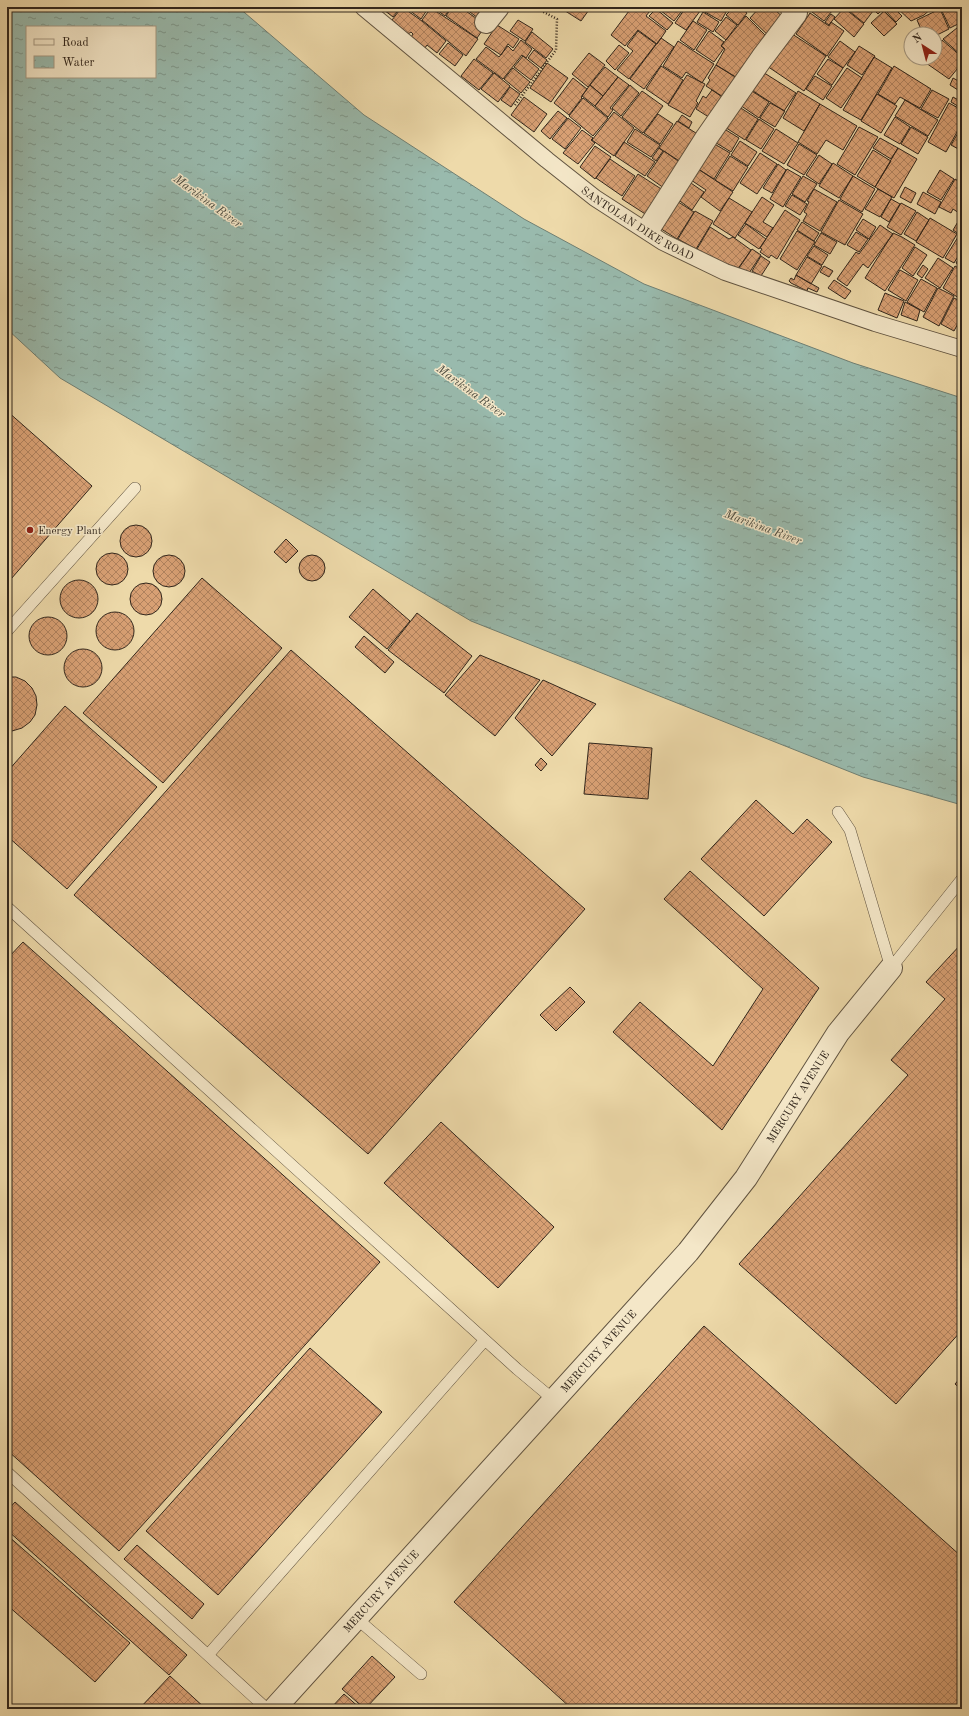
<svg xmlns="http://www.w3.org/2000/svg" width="969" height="1716" viewBox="0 0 969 1716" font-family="'Old Standard TT',serif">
	<defs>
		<pattern id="water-ripples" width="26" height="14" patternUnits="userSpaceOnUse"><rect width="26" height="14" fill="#99baad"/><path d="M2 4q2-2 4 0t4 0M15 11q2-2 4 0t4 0" fill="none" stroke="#7d978c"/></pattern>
		<pattern id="building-cross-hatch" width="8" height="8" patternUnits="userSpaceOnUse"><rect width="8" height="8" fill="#d8a074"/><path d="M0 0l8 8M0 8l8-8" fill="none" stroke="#b0825e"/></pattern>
	</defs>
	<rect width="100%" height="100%" fill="#eedaaa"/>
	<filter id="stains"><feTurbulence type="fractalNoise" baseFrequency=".005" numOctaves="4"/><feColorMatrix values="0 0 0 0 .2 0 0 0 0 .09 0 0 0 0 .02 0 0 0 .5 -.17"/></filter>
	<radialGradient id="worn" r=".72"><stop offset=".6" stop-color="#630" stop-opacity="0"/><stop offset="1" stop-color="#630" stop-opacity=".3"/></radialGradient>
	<path fill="url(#water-ripples)" stroke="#6f7f73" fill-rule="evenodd" d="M7,7H238L364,115L524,219L644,284L853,363L962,398V805L863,777L471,621L60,378L7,329ZM27,27H155V77H27Z"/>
	<path fill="url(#building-cross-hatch)" stroke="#31261c" d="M380,7H401L393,17Z
		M402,7L422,21L446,41L437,53L427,45L425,48L411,37L413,34L411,32L408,34L392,20Z
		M405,7H429L421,19Z
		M433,7H451L445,16Z
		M452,7H460L486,25L477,38L446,16Z
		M463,7H487L485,23Z
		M559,7H591L581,21Z
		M632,7H653L646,16L666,31L657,44L638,30L625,46L611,35Z
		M656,7H685L674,21Z
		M686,7H703L686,30L675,23Z
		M705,7H729L721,21L703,11Z
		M734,7H739L747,13L738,25L726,15Z
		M760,7H772L788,22L772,39L750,18Z
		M816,7H827L832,11L824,21L812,12Z
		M844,7H868L873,11L864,23Z
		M871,7H885L878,14Z
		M888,7H893L902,16L896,22L885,10Z
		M896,7H933L924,15L911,21Z
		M940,7H962V22L950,28Z
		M431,8L478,39L466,56L422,20Z
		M844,8L864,24L854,37L834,19Z
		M656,9L673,23L667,30L649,16Z
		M940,9L949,29L935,36V34H923L917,20Z
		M884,11L897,24L884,36L871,23Z
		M703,12L719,22L713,32L697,22Z
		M810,13L829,26L831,22L844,31L827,56L796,34Z
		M831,14L835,17L829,25L825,22Z
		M746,16L769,39L744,82L716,65L725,49L721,46Z
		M726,17L737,25L726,40L715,31Z
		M518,20L533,29L525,41L510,31Z
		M693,21L707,30L694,50L680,40Z
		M962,24V56L943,39Z
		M497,25L519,39L513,48L508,44L501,55L484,44Z
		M786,30L826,56L804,91L764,64Z
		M638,31L656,44L629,79L617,70L633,51L627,46Z
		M709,31L724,42L721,46L724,48L714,62L696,50Z
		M532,32L553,49L546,58L525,42Z
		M661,38L674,47L644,89L630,79Z
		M521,40L532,49L526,58L522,55L503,79L476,59L486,47L499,57L508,46L513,51Z
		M942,40L962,57V63L949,79L926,63L929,58H935V50Z
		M678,41L714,64L702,83L686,72L682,78L663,66Z
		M840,41L855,52L843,68L828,57Z
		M448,43L463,55L455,66L439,54Z
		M619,45L629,53L615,70L606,61Z
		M859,46L875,56L862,75L847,65Z
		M534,50L547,60L541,68L528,58Z
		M589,53L605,65L588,87L572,74Z
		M523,56L539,69L531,80L514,67Z
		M874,57L892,68L861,120L843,110Z
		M474,59L493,73L479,90L461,76Z
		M828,59L843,68L832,85L817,74Z
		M547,63L568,78L551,102L530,88Z
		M716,65L740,80L728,100L706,86L710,80L708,78Z
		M661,66L683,80L668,104L646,89Z
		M894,66L931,89L920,108L900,97L895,104L878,94Z
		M605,67L618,77L603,96L590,85Z
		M513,68L530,82L521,93L504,79Z
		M847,68L862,78L841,108L826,98Z
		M758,69L796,93L784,111L747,87Z
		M494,73L510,86L498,102L481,89Z
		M687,75L705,84L696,101L698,103L690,117L668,105Z
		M815,76L832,86L823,100L806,89Z
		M618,77L629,85L610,108L613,110L608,117L595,106Z
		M573,78L587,89L581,97L582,98L569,115L554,103Z
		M953,78L962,83L958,90L950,85Z
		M590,85L603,96L595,106L582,96Z
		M630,85L639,93L621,116L612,108Z
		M510,87L520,94L511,107L501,100Z
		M747,88L769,102L759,118L737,103Z
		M712,90L728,101L715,121L696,109L703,96L706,98Z
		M932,90L949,99L938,118L921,109Z
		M642,91L663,106L643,133L622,117Z
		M798,91L820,104L804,131L783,118Z
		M877,94L897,106L881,133L861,121Z
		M524,97L547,114L534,132L511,115Z
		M953,97L962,102L961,108L951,102Z
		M583,98L608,118L593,136L569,116Z
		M905,100L938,120L928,136L895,116Z
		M733,103L758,119L745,140L720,124Z
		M770,103L785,111L775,127L760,118Z
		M949,103L962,110V123L946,152L928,142Z
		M820,104L857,126L843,150L826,140L817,154L798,142Z
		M558,111L567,118L550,139L541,131Z
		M614,112L634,128L614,156L592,140Z
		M658,114L673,124L660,144L644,133Z
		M682,115L692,122L689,128L678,121Z
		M895,117L910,127L900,144L884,135Z
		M568,118L581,128L565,149L552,139Z
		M759,119L774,129L761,149L746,140Z
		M677,121L699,135L681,162L659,148Z
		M962,126V151L951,145Z
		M721,127L739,138L731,152L713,141Z
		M859,127L878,137L855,175L837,164Z
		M911,127L928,137L918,154L901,144Z
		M635,129L660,145L651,157L627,142Z
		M776,129L798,143L784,164L762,151Z
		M582,130L593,138L591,140L595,143L578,164L563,153Z
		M880,138L898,148L891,159L873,148Z
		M740,141L757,152L748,166L731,155Z
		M624,142L655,162L645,176L615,156Z
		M711,142L730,153L714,179L695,167Z
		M799,144L817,155L804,175L787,165Z
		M595,146L611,157L595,179L580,167Z
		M659,148L663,151L656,161L652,158Z
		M898,148L917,159L894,198L875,187Z
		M873,150L891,161L875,187L857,176Z
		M664,151L685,166L668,191L647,176Z
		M760,153L777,164L757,194L740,183Z
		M819,155L832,164L819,184L806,175Z
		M730,156L748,167L733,191L715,180Z
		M610,159L635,176L622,196L596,178Z
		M833,163L853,176L839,198L819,186Z
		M778,164L786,170L772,193L763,188Z
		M695,167L733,192L720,211L701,197L706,190L688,178Z
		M787,169L801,177L783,207L770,199Z
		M940,170L954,179L941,200L927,192Z
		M638,174L669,194L653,219L622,199Z
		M803,176L817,184L805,202L792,194Z
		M853,176L875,189L862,212L840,199Z
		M685,179L704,192L692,210L673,196Z
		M955,179L962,183V215L953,209L951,213L939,207Z
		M905,187L916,193L911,203L900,197Z
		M814,189L837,202L820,231L803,221L807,214L804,212L809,202L807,201Z
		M878,189L892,197L880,217L865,209Z
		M923,192L941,202L935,214L917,204Z
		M792,195L807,204L800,215L785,206Z
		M762,197L774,205L763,222L773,228L767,237L745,223Z
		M672,198L694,212L677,239L655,225Z
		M729,198L752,212L735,238L713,224Z
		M891,199L900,204L889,222L881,217Z
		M839,200L863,214L845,245L821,232Z
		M901,203L916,211L901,235L887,227Z
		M785,210L800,220L777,259L771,255L769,258L760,252L762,249L760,248Z
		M695,211L713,221L696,249L678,239Z
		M917,212L929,220L916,241L904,234Z
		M962,215V236L953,230Z
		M930,218L957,234L943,258L916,242Z
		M863,219L876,227L869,239L856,230Z
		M802,222L819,233L814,241L797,230Z
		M746,224L766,239L759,249L738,235Z
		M880,225L893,234L868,268L863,264L847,286L837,279L856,252L859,254Z
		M710,227L729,239L733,237L751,250L737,270L716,261L697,249Z
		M797,231L815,242L797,270L780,259Z
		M856,232L868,239L859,252L847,245Z
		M821,233L837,242L830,254L814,245Z
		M893,233L902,237L915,245L885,291L865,278Z
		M958,237L962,239V250L954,263L945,258Z
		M814,246L828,255L822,265L807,256Z
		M915,247L927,255L913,276L902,268Z
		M752,249L761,255L749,273L739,268Z
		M962,253V267L956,263Z
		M761,256L770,262L761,276L752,271Z
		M807,257L822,266L811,284L796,275Z
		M938,258L953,268L940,288L925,278Z
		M923,265L928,269L922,278L917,274Z
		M824,266L833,271L829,277L820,272Z
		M955,266L962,270V292L959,298L943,288Z
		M900,270L918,280L906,301L888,290Z
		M796,275L819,288L817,292L808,288L807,291L791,283L789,281L791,278L794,280Z
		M921,279L937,288L924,312L907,302Z
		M834,280L851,291L845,299L828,288Z
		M938,288L954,296L939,326L923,317Z
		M885,293L904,301L897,318L878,310Z
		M954,298L962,302V316L954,331L941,324Z
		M905,302L920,310L917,321L901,315Z
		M7,411L92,486L11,579L7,575Z
		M120 541a16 16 0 1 1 32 0a16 16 0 1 1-32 0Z
		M286,539L298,551L286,563L274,552Z
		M96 569a16 16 0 1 1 32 0a16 16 0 1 1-32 0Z
		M153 571a16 16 0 1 1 32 0a16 16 0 1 1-32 0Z
		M299 568a13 13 0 1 1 26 0a13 13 0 1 1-26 0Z
		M202,578L282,648L163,783L83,713Z
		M60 599a19 19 0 1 1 38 0a19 19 0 1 1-38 0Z
		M130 599a16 16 0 1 1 32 0a16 16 0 1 1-32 0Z
		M373,589L410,621L387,649L349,617Z
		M96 631a19 19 0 1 1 38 0a19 19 0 1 1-38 0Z
		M417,613L472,656L444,693L388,650Z
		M29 636a19 19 0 1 1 38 0a19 19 0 1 1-38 0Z
		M364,636L394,662L385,673L355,647Z
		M64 668a19 19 0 1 1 38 0a19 19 0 1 1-38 0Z
		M291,650L585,909L368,1154L74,895Z
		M480,655L540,680L495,736L445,695Z
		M7,677H16L25,681L32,688L36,696L37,705L35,715L30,722L22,728L12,731H7Z
		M543,680L596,704L552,756L515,718Z
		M65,706L157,787L67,889L7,836V772Z
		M589,743L652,748L648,799L584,794Z
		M541,758L547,764L541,771L535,765Z
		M756,800L793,834L807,819L832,842L764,916L701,859Z
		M690,871L819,988L722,1130L613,1032L640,1002L713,1066L763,989L664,899Z
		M23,942L380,1262L119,1551L7,1450V959Z
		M962,943V1330L896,1404L739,1264L908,1075L891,1060L945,999L926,982Z
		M570,987L585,1002L556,1031L540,1015Z
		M441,1122L554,1227L498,1288L384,1183Z
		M704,1326L962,1557V1709H572L454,1602Z
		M310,1348L382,1412L218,1595L146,1531Z
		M962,1376V1390L955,1384Z
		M15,1502L187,1655L169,1675L7,1530V1511Z
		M7,1535L130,1643L95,1682L7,1605Z
		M137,1545L204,1604L192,1619L124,1559Z
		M372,1656L395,1677L365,1709L342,1689Z
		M170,1676L206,1709H139Z
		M344,1694L361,1709H330Z"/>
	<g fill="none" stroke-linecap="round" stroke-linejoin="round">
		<g stroke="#605340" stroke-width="12">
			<path id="service" d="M7,631L135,488
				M838,812L850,830L891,968
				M7,907L517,1369L554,1400
				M891,968L962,879
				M7,1472L267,1709
				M356,1618L421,1674
				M208,1655L485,1340"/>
		</g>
		<g stroke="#605340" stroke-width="18">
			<g id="pedestrian">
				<path id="s1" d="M363,7L547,160L595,198L663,242L725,272L875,323L962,349"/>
			</g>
		</g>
		<g stroke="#605340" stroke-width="24">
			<g id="minor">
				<path d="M486,22L498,7"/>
				<path d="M651,225L707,137L762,58L796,13L791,7"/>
				<path id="s2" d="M274,1709L688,1252L746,1178L838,1033L891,968"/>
			</g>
		</g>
		<path stroke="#31261c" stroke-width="2.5" stroke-dasharray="1 2" stroke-linecap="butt" d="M515,105L556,50L557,19L534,7"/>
		<use href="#service" stroke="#f4e7c8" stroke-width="11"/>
		<use href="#pedestrian" stroke="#f4e7c8" stroke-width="16"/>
		<use href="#minor" stroke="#f4e7c8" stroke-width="22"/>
	</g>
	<circle fill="#8f2418" stroke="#f4e7c8" stroke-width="1.5" cx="30" cy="530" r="4"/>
	<g text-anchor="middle" stroke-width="3" stroke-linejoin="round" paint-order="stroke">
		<g font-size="11" fill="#31261c" stroke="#f4e7c8">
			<text dy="4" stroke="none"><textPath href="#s1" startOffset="350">SANTOLAN DIKE ROAD</textPath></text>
			<text dy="4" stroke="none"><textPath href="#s2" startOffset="807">MERCURY AVENUE</textPath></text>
			<text dy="4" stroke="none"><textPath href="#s2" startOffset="483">MERCURY AVENUE</textPath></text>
			<text dy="4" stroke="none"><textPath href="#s2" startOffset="159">MERCURY AVENUE</textPath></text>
		</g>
		<g font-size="11" fill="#31261c" stroke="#f4e7c8" text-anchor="start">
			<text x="38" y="534">Energy Plant</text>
		</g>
		<g font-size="12" font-style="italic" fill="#4b4b40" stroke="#f4e7c8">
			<text transform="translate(208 201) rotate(36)" y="4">Marikina River</text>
			<text transform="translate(471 391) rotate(36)" y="4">Marikina River</text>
			<text transform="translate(763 527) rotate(20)" y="4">Marikina River</text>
		</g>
	</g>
	<rect width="969" height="1716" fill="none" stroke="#eedaaa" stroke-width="24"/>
	<rect x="8" y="8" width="953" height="1700" fill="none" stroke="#31261c" stroke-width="2"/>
	<rect x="12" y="12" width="945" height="1692" fill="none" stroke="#31261c"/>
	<rect x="26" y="26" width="130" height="52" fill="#f4e7c8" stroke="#a69a83"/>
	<rect x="34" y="39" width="20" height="6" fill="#f4e7c8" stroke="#a69a83"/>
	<text x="62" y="46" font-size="12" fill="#31261c">Road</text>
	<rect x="34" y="56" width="20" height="12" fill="url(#water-ripples)" stroke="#a69a83"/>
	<text x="62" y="66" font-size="12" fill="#31261c">Water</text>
	<g transform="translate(923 46) rotate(324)"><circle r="19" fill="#f4e7c8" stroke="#a69a83"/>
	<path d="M0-3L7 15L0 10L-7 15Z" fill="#8f2418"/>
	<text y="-6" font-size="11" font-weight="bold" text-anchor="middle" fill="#31261c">N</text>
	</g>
	<rect width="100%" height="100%" filter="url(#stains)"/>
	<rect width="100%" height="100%" fill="url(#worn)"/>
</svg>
